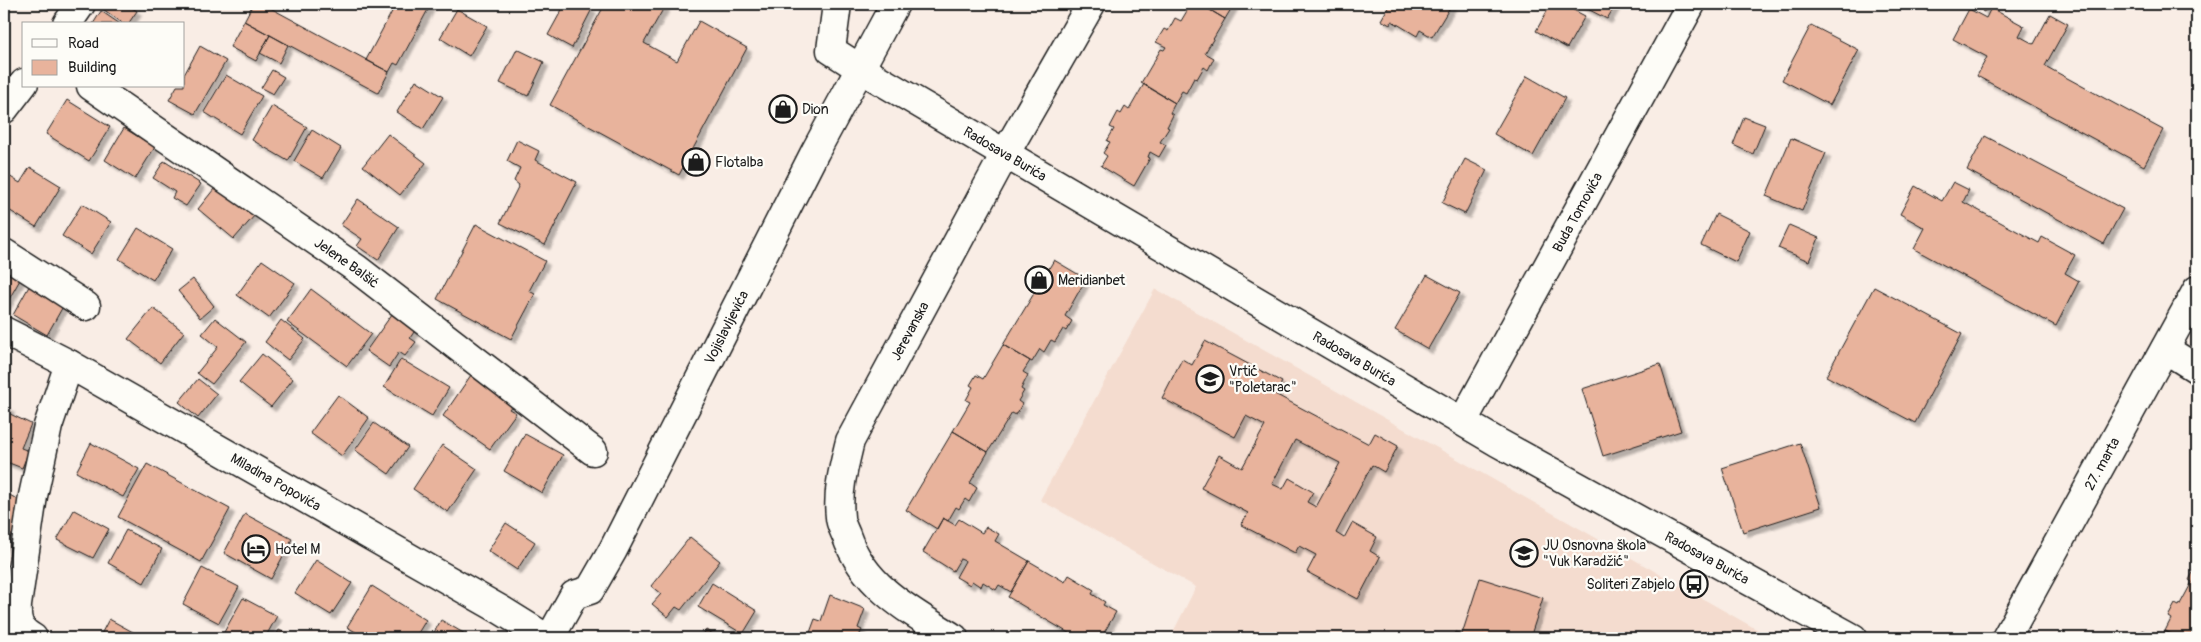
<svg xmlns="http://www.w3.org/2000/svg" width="2201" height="642" viewBox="0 0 2201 642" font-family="Pangolin,sans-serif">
	<defs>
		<filter id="shadow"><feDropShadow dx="4.5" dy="4.5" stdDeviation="1" flood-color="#0004"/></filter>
	</defs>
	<rect width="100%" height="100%" fill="#f9ede5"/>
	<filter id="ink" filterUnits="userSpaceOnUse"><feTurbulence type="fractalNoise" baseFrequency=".02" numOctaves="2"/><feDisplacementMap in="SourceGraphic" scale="10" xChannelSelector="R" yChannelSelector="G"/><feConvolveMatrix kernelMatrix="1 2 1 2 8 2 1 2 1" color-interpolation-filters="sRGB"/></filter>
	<g filter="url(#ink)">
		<path fill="#f4dccf" d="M1155,289L1473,468L1772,638H1170L1196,587L1040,500Z"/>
		<path fill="#e8b39c" stroke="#1c1c1c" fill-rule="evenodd" filter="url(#shadow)" d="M96,4H126L137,11L128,24H124Z
			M253,4H263L389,72L378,93L244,21Z
			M396,4H431L398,65L394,63L389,72L366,60Z
			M565,4H581L592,9L572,48L548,35Z
			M605,4H666L644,43L677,61L699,21L747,48L679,175L550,105Z
			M1191,4H1200L1225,19L1205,53L1214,58L1208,70L1204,67L1197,79L1194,78L1186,93L1182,91L1175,103L1141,83L1161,49L1164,50L1166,47L1156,42L1164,29L1168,31L1175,18L1181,21Z
			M1200,4H1234L1225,19Z
			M1386,4H1452L1432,37L1420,30L1417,36L1392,21L1390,25L1381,20L1389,6Z
			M1551,4H1562L1585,16L1567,48L1536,31Z
			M1578,4H1616L1607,19Z
			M1979,4H1999L1983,12Z
			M1991,8L2024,26L2019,36L2034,44L2050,14L2068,24L2045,66L2163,130L2144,166L1977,76L1987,57L1953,39L1969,9L1986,18Z
			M457,9L487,26L469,56L440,38Z
			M101,11L120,24H93Z
			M244,21L270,35L256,61L230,47Z
			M1811,25L1859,50L1830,105L1782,80Z
			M270,35L288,45L279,63L260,53Z
			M200,46L226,61L195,114L169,100L177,86H184V75Z
			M517,49L544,62L528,96L500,83Z
			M272,70L284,77L273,94L261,88Z
			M226,75L262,96L240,134L204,112Z
			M1527,76L1565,98L1533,156L1494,134Z
			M416,80L443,97L423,129L397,112Z
			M1144,84L1175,103L1170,113L1173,115L1167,127L1169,128L1160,142L1166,145L1159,157L1150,152L1148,157L1150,158L1134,186L1101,166L1107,156L1103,153L1110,142L1107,141L1114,129L1110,127L1118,112L1121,114L1125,107L1129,110Z
			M67,100L110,127L89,161L46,134Z
			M272,106L307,127L288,161L252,140Z
			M1744,117L1765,125L1753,154L1733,145Z
			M124,128L155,147L135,179L105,160Z
			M312,130L341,148L323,178L294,161Z
			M388,134L426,163L400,195L363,166Z
			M1985,136L2123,209L2104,244L1967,170Z
			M1791,138L1826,153L1802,211L1766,196Z
			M517,140L539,151L535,160L577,182L545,245L500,223L519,185L514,181L520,168L507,161Z
			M1465,159L1487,170L1465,214L1442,203Z
			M164,161L201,184L186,206L172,198L175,192L153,178Z
			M30,167L61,186L36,227L4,207V186L9,176L20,183Z
			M1953,182L1969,190L1963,202L2039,243L2042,237L2075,255L2065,273L2079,281L2056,326L1914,249L1925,228L1900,214L1915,186L1942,201Z
			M218,184L255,215L234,239L198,209Z
			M358,199L399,227L378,260L357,246L362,239L341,225Z
			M82,204L111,222L91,254L62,236Z
			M1716,214L1750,231L1736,262L1701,245Z
			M476,224L545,261L529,291L535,294L511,339L437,299Z
			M1789,225L1819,238L1809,261L1778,248Z
			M138,228L172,249L153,280L119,259Z
			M262,260L295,283L269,318L237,295Z
			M1054,260L1086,279L1065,316L1072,321L1066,331L1063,329L1055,342L1051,340L1044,352L1040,349L1032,362L1003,345Z
			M4,268L21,278L4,308Z
			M1427,275L1460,293L1428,349L1395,330Z
			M193,279L214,306L200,318L178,291Z
			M32,281L66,301L47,335L13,315Z
			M1874,287L1962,334L1915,423L1826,376Z
			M311,289L371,334L347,366L287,322Z
			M397,307L420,323L410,338L416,342L405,356L399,352L389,367L366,351Z
			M153,308L184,332L160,363L128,339Z
			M215,318L246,342L212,384L197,373L218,347L202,334Z
			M281,320L305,339L288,360L265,342Z
			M1205,341L1282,382L1275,394L1369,444L1375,433L1398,446L1384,472L1372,465L1336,533L1344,538L1352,523L1377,537L1370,551L1380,557L1358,599L1307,572L1316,555L1299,546L1295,553L1241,525L1248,513L1201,488L1219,455L1242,468L1265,426L1246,416L1235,437L1162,398L1182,359L1192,365ZM1295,440L1340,463L1316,507L1307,502L1313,492L1289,478L1283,489L1272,484Z
			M1003,345L1030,361L1023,372L1028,375L1021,389L1024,391L1018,401L1022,404L1016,415L1012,413L988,452L953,431L970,402L966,400L973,387L970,385L976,375L983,379Z
			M262,354L293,379L271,407L239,382Z
			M401,359L449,388L432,416L384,387Z
			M1660,364L1681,431L1603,456L1582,389Z
			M471,375L513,404L509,409L516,413L490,449L443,416Z
			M198,379L217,394L198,418L179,402Z
			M338,395L369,418L342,456L310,433Z
			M4,405L10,408L8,413L31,424L21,448L29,451L22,468L4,461Z
			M374,423L408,447L389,474L355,450Z
			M953,431L988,452L970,483L977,488L969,502L965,499L959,509L956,507L948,521L943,518L937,529L906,510Z
			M525,434L563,455L542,493L504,471Z
			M91,443L139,469L123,497L76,472Z
			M1800,443L1821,507L1743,532L1722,468Z
			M442,445L477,469L448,512L413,489Z
			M147,464L230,509L201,562L118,517Z
			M4,492L28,505L4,549Z
			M74,510L109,529L93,558L57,540Z
			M245,514L292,539L271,579L224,553Z
			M943,518L955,525L959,519L982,533L986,527L999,534L995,541L1029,561L1011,592L999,585L996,590L983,582L981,587L972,581L970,585L956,577L965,561L960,559L953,571L923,552Z
			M506,523L535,542L517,570L488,551Z
			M126,530L162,549L144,583L108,563Z
			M690,537L720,561L681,610L676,607L668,617L652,604L661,594L651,586Z
			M316,560L352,583L331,615L295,593Z
			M1029,561L1065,582L1069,575L1094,590L1092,594L1105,602L1103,605L1116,612L1101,638H1077L1008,597Z
			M2197,565V638H2179L2165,631L2171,619L2168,617L2175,604L2179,606L2192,582L2189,580Z
			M202,568L239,587L219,623L183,604Z
			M1480,578L1543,598L1530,638H1453L1455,632L1462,634Z
			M712,583L757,611L743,634L698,607Z
			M372,586L426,620L415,638H366L347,627Z
			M830,595L865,609L858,628L862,630L858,638H808L815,619L821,621Z
			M243,598L277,616L265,638H231L223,634Z
			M109,619L142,637V638H99Z
			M441,620L472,638H431Z
			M279,630L295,638H275Z
			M706,630L720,638H701Z
			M2142,630L2157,638H2138Z
			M2165,631L2179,638H2161Z"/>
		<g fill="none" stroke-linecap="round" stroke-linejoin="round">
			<g stroke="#1c1c1c" stroke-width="31">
				<g id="minor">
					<path id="s1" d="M837,4L831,50L859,68L1497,442L1853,638"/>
					<path d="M67,24L81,4"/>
					<path id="s2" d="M91,86L357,269L593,451"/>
					<path d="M4,109L24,83"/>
					<path d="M4,253L86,306"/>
					<path id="s3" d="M4,331L69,364L501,610L546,638"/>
					<path d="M2165,349L2197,369"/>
					<path id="s4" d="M1463,421L1691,4"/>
					<path d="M33,638C19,630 16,621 17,605L33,496L48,426L69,364"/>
					<path id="s5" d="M954,638C910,611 864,587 846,535C844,530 840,523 840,517C837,491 844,466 850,441L1005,154L1091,4"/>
				</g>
			</g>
			<g stroke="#1c1c1c" stroke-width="31">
				<g id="tertiary">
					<path id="s6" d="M2006,638L2197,290"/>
				</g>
			</g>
			<g stroke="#1c1c1c" stroke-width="31">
				<g id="primary">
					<path id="s7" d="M550,638L574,595L590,590L613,550L815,152L895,4"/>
				</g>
			</g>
			<use href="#minor" stroke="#fdfcf7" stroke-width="28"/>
			<use href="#tertiary" stroke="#fdfcf7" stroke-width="28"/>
			<use href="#primary" stroke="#fdfcf7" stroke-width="28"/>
		</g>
	</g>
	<defs>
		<g id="shop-ring" transform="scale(1.4375)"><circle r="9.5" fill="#fdfcf7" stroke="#1c1c1c" stroke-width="1.5"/><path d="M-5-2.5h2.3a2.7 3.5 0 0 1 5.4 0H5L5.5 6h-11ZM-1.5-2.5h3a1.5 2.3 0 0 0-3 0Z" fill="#1c1c1c"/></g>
		<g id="school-ring" transform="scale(1.4375)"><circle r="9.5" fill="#fdfcf7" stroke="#1c1c1c" stroke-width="1.5"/><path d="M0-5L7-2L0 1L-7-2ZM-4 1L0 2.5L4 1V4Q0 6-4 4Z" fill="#1c1c1c"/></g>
		<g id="hotel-ring" transform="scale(1.4375)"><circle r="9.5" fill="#fdfcf7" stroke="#1c1c1c" stroke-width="1.5"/><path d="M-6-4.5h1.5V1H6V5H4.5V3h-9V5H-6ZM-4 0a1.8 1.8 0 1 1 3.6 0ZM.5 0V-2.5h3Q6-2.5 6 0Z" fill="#1c1c1c"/></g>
		<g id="bus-ring" transform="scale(1.4375)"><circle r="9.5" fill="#fdfcf7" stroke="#1c1c1c" stroke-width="1.5"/><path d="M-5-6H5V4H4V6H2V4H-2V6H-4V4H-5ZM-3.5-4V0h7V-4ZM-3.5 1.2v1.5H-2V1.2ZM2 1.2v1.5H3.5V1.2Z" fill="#1c1c1c"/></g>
	</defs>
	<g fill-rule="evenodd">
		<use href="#shop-ring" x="783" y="109"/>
		<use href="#shop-ring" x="696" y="162"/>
		<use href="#shop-ring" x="1039" y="280"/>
		<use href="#school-ring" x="1210" y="379"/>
		<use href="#hotel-ring" x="256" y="549"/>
		<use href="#school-ring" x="1524" y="553"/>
		<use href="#bus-ring" x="1694" y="584"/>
	</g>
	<g text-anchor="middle" stroke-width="4.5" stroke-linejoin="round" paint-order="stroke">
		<g font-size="14" fill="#1c1c1c" stroke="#fdfcf7" text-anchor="start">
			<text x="802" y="114">Dion</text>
			<text x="715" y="167">Flotalba</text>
			<text x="1058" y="285">Meridianbet</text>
			<text x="1229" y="376">Vrtić<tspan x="1229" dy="16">"Poletarac"</tspan></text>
			<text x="1543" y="550">JU Osnovna škola<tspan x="1543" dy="16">"Vuk Karadžić"</tspan></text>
			<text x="275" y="554">Hotel M</text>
			<text x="1675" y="589" text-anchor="end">Soliteri Zabjelo</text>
		</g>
		<g font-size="14" fill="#1c1c1c" stroke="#fdfcf7">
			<text dy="5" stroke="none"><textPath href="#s1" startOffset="249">Radosava Burića</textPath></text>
			<text dy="5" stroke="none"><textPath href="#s4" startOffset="238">Buda Tomovića</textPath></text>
			<text dy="5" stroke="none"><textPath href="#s2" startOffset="311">Jelene Balšić</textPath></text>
			<text dy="5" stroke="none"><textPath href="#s7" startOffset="362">Vojislavljevića</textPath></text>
			<text dy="5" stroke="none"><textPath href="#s5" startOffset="374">Jerevanska</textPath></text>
			<text dy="5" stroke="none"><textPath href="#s1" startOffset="654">Radosava Burića</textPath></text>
			<text dy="5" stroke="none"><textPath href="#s6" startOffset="199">27. marta</textPath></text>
			<text dy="5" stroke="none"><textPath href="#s3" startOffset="311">Miladina Popovića</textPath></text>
			<text dy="5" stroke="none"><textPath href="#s1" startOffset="1059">Radosava Burića</textPath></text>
		</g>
	</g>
	<rect width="2201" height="642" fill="none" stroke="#fdfcf7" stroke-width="20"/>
	<rect x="10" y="10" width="2181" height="622" fill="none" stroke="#1c1c1c" stroke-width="2" filter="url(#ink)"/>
	<rect x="22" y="22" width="162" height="65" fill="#fdfcf7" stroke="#a3a29f"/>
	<rect x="32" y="39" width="25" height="8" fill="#fdfcf7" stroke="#a3a29f"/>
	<text x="68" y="48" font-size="15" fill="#1c1c1c">Road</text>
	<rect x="32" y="60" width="25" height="15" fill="#e8b39c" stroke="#a3a29f"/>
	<text x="68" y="72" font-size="15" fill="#1c1c1c">Building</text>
</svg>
